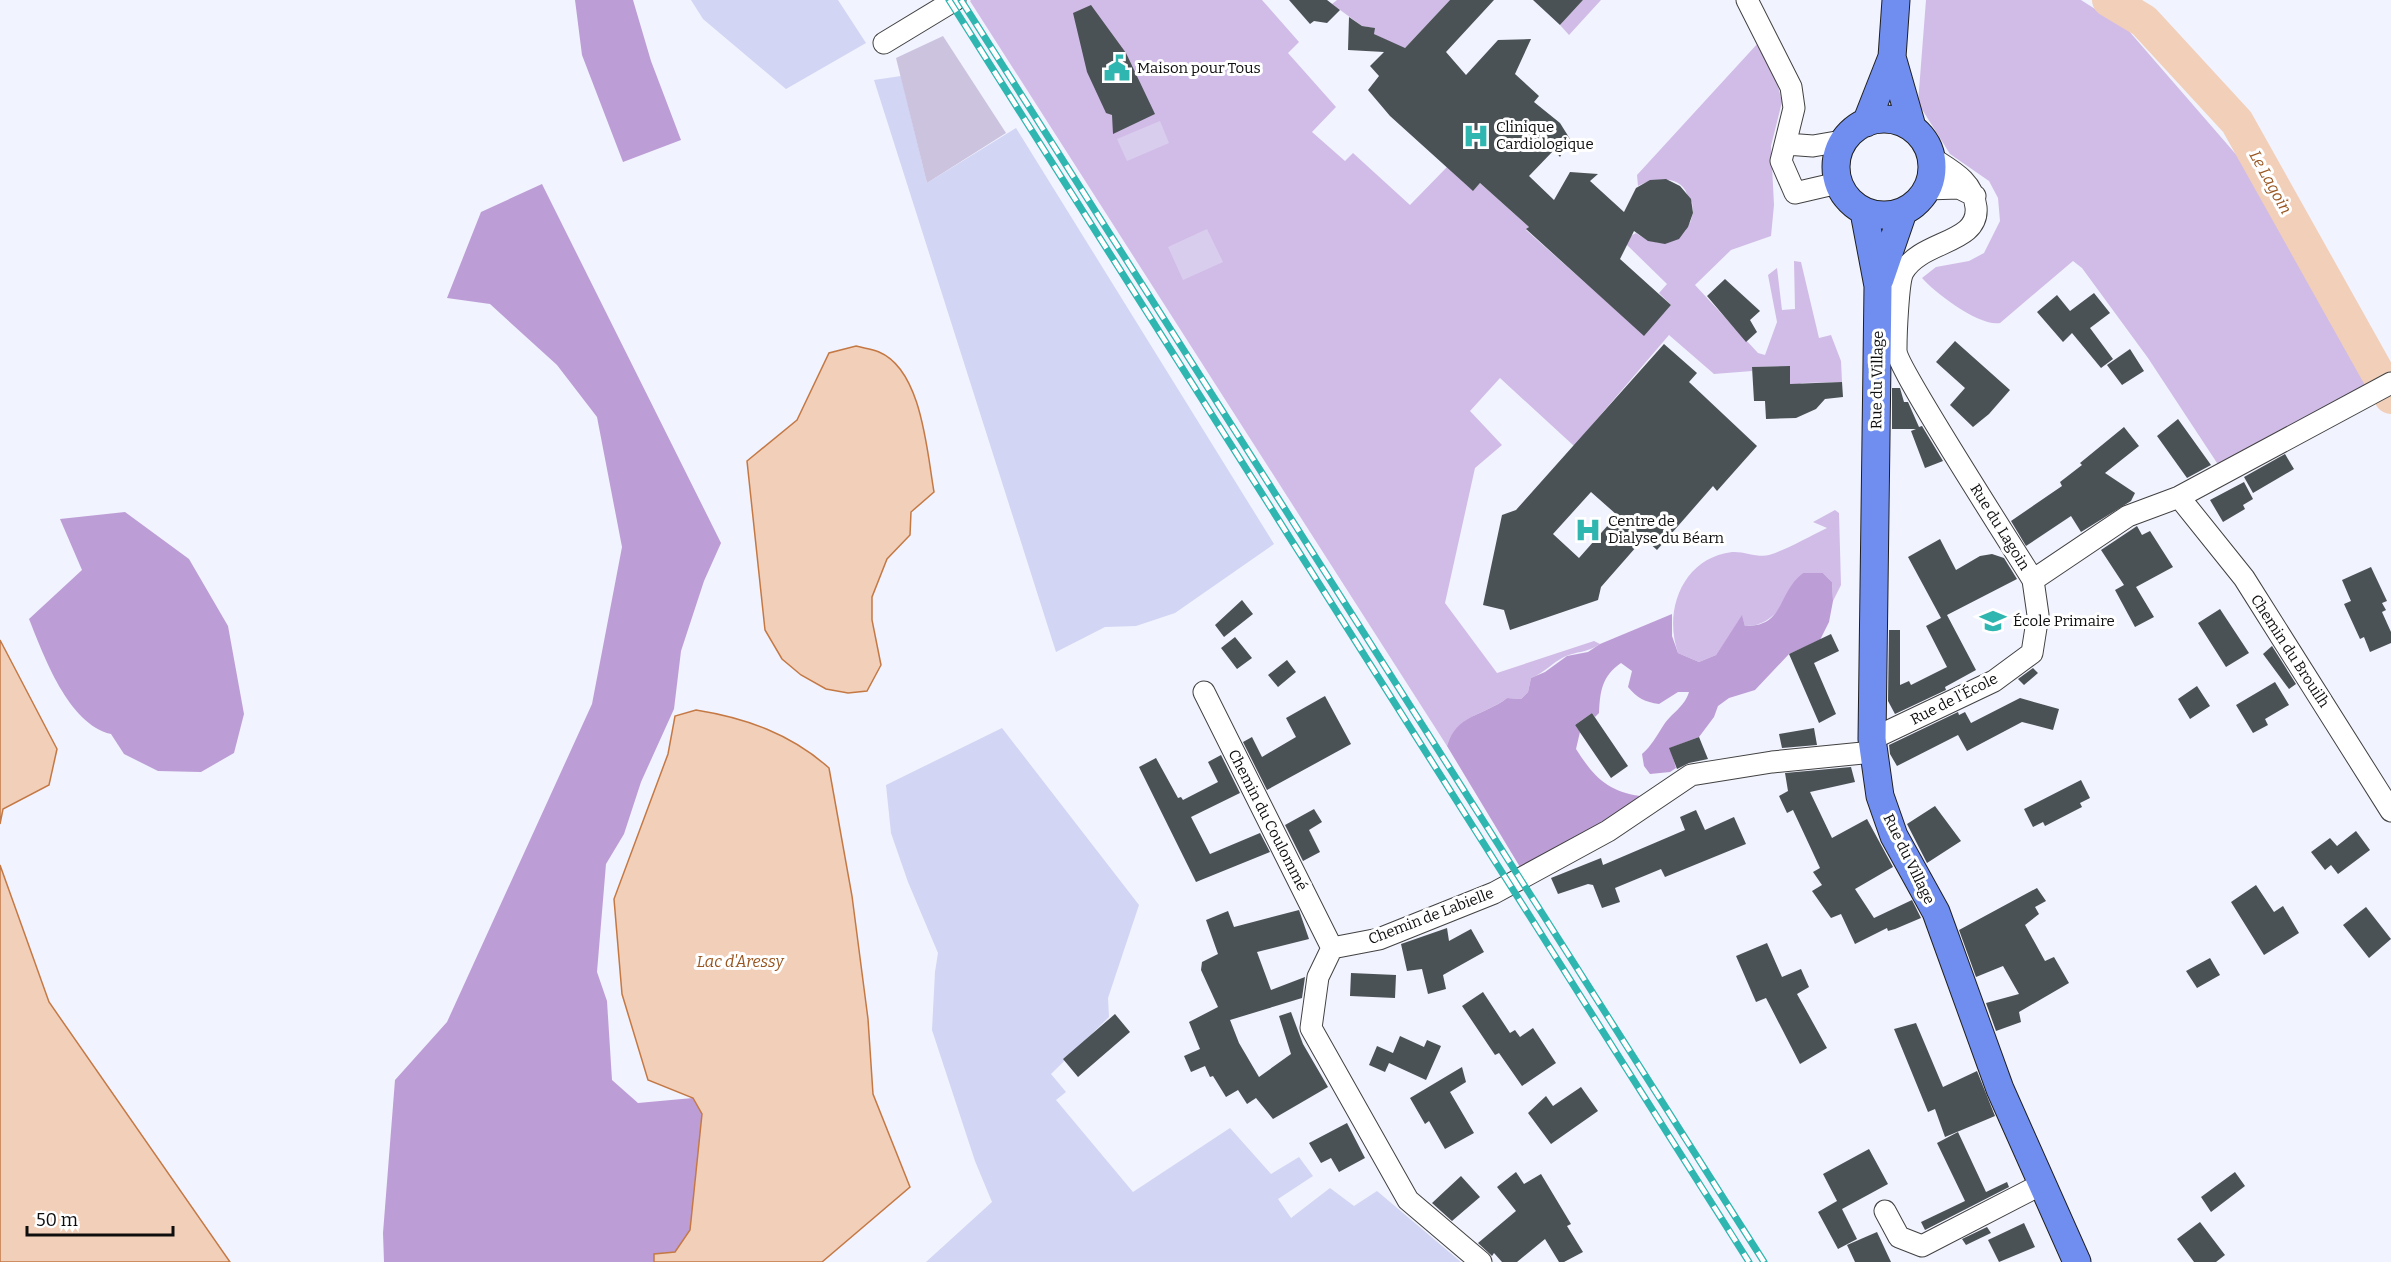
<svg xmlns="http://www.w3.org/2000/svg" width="2391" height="1262" viewBox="0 0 2391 1262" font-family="Bitter,serif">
	<rect width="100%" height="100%" fill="#f1f3fe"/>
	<path fill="#d2d5f3" d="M691,0H838L866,43L786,89L703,19Z
		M901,76L927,183L1016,128L1274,544L1175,613L1136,626L1105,627L1056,652L874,80Z
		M1002,728L1139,905L1108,998L1109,1017L1051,1074L1066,1092L1056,1100L1133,1192L1230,1128L1271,1174L1299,1157L1313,1176L1278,1199L1291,1218L1330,1188L1354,1206L1377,1191L1461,1262H926L992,1202L975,1161L932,1030L935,972L938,953L908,882L891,833L886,785Z"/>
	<path fill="#d1bce7" d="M971,0H1262L1299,42L1288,53L1336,107L1312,132L1345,161L1353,153L1410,205L1447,167L1473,190L1480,183L1529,227L1526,230L1644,335L1671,305L1659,293L1667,284L1627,245V238L1636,233C1653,245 1672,248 1686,230L1684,228L1687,223H1690L1693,213L1692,202L1689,203C1688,200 1688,197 1687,194C1680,174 1652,178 1638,186L1637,175L1759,42L1775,74L1782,102L1771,146L1774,205L1771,236L1731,250L1695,285L1758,353L1765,355L1777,322L1768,275L1777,268L1782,310L1795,309L1794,261L1801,262L1819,338L1831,335L1841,361L1842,382L1802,383L1790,388L1789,366L1752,367V371L1714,374L1669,335L1574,446L1500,378L1470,411L1502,445L1475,468L1445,603L1497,673L1594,641L1600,644C1587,653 1577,651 1564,657C1552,663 1544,673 1531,678L1528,692L1521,699L1507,698C1485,715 1456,715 1447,746L970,1Z
		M1337,0H1450L1404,49L1374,34V28L1362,26L1332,4Z
		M1583,0H1601L1569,35L1560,25Z
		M1926,0H2081L2128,30L2240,159L2372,386L2221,469L2148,358L2082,268L2073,261L2000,323C1980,327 1935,293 1922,278L1936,267L1969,261L1984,253L2000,221L1998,198L1989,181L1950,154L1918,103Z
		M1835,510L1839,513L1841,585L1833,601L1832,582L1823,573H1803C1787,596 1776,627 1745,626L1742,616L1716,655L1699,662L1678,653C1663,610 1683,558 1732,552C1744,551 1758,558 1769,555C1788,549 1808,537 1827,528L1813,522Z"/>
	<path fill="#bd9dd6" d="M575,0H633L651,61L681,140L623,162L582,55Z
		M542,184L721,543L704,581L681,651L674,709L641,782L624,834L606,864L597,972L607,1001L612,1080L638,1103L693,1098L702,1114L693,1205L690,1230L675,1252L654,1254V1262H384L383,1233L395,1080L447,1022L592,704L622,547L597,417L557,365L490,304L447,298L481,212Z
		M125,512L189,559L228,626L244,714L234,753L201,772L158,771L124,754L111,734C68,724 44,656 29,619L82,570L60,519Z
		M1803,573H1823L1832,582L1833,601L1829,622L1820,640L1789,654L1755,690L1729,698L1718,706L1714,717L1699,737L1670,748L1676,768L1670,772L1650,774L1644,766L1642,754C1652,745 1656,737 1663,726C1671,713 1684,708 1689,692H1678L1659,704C1645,702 1637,698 1628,687L1632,671L1621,663C1602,676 1600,691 1599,713L1595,717L1592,713L1575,725L1580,732L1576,749C1594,777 1607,791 1640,796L1637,804L1520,867L1447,746C1456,714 1484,716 1507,698L1521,699L1528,692L1531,678L1545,672L1567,656L1588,652L1600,644L1672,614V636L1678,653L1699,662L1716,655L1742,615L1745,626C1785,627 1777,593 1803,573Z"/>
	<path fill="#ccc3df" d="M943,36L1006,133L927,183L896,58Z"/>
	<path fill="#d9cdee" d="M1160,121L1169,143L1127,161L1117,139Z
		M1207,229L1223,262L1183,280L1168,247Z"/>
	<path fill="#f2cfb9" stroke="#c47945" stroke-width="1.5" d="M856,346C863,348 872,349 879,352C922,370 927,452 934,492L911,512L910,535L887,559L872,597V620L881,665L867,691L848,693L826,689L801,675L782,659L765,630L747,461L797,420L829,353Z
		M0,640L57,749L49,785L3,809L0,824Z
		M696,710C746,718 791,734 829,768L852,896L868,1019L873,1094L910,1187L822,1262H654V1254L675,1252L690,1230L702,1114L693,1098L648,1080L622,994L614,899L668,754L675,716Z
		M0,865L49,1002L230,1262H0Z"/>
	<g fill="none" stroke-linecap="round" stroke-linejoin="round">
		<path stroke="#f2cfb9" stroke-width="34" d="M2109,0L2144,21L2237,122L2391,397"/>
	</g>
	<path fill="#4b5256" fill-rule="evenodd" d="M1289,0H1327L1340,10L1327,23L1314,21L1310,24Z
		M1450,0H1494L1446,52L1466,75L1498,40L1531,39L1515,74L1539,96L1534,102L1560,123L1570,139L1560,157L1554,150L1529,176L1554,200L1570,172L1598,174L1590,181L1624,212L1636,188L1650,180L1666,179L1680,186L1691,199L1693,213L1688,227L1679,239L1665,244L1648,241L1634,231L1620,259L1671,305L1644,336L1526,229L1529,227L1480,183L1473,191L1390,116L1368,90L1379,76L1370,66L1384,52L1348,50L1349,17L1362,26L1375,28L1374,34L1405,48Z
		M1533,0H1583L1560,25Z
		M1091,5L1126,53L1155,114L1113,134L1112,115L1106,113L1087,72L1073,13Z
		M1725,279L1760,311L1750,320L1757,332L1746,342L1707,296Z
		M2094,293L2110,313L2090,328L2113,359L2101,368L2072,333L2063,342L2037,312L2057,295L2070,311Z
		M1955,341L2010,390L1989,414L1973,427L1950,405L1965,388L1936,362Z
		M1664,344L1697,373L1689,382L1757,446L1717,491L1713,486L1657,550L1644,538L1601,587L1598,600L1510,630L1504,610L1483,605L1502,515L1516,510ZM1591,492L1617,515L1579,558L1553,534Z
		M2130,349L2144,371L2122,385L2107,365Z
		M1790,366V384L1842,382L1843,397L1825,399L1816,409L1796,418L1766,419L1765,401H1754L1752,367Z
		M1892,388H1900L1904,402H1908L1919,427L1922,426L1943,461L1925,468L1911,431L1916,429H1892Z
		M2178,419L2211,465L2187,478L2157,436Z
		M2124,427L2139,446L2105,473L2135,493L2131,501L2081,532L2071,516L2026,546L2011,521L2062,486L2060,482L2082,465L2080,463Z
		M2285,454L2294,469L2253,493L2244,477Z
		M2244,482L2253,499L2243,505L2245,509L2223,522L2210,500Z
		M2137,526L2142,535L2150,531L2173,567L2136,587L2154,617L2135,627L2115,590L2124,585L2101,550Z
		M1940,539L1956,570L1980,556L1992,554L2004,558L2017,579L1947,615L1976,670L1945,687L1946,690L1895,714L1888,701L1889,630H1900V685L1909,681L1911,685L1947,667L1926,626L1941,618L1908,557Z
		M2371,567L2387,601L2382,603L2386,610L2382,612L2391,632V643L2370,652L2364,637L2360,639L2344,604L2351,601L2342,580Z
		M1242,600L1253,614L1224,637L1215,625Z
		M2220,609L2249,653L2226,667L2198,623Z
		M1831,634L1839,651L1814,663L1836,714L1819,723L1789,654Z
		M1235,637L1252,658L1237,669L1221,648Z
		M2272,646L2296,684L2289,689L2263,654Z
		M1287,660L1296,672L1278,687L1268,675Z
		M2033,668L2038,673L2024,685L2018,679Z
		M2275,682L2289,705L2265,719L2268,725L2253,733L2236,705Z
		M2197,686L2210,706L2190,719L2178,699Z
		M1325,696L1351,744L1267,790L1243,742L1252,737L1262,757L1296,737L1286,718Z
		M2020,698L2059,709L2053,730L2022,722L1967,751L1958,735L1897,766L1890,754L1889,745L1958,712L1959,715L1965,712L1971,723Z
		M1592,713L1628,766L1611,778L1575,725Z
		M1814,728L1817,745L1782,748L1779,734Z
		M1699,737L1708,759L1689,763L1677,769L1669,748Z
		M1221,755L1240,793L1191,817L1210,854L1260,833L1270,852L1196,882L1139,767L1156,758L1178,798L1181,797L1183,800L1218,782L1208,762Z
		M1851,767L1855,782L1810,792L1832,838L1867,819L1893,867L1855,889L1874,918L1912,900L1921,918L1895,929L1888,931L1887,928L1855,944L1841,914L1831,918L1812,891L1822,885L1813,872L1820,868L1793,810L1787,813L1779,796L1788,791L1785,773Z
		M2081,780L2090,798L2080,803L2082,807L2045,826L2043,822L2033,827L2024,809Z
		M1935,806L1961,841L1927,863L1907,824Z
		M1314,809L1322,822L1309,830L1320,852L1303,861L1285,825Z
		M1696,810L1705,830L1734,817L1746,844L1665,877L1661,869L1615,888L1620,902L1602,908L1593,885L1588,884L1558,894L1551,878L1601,858L1603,865L1685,830L1680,817Z
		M2356,831L2370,850L2338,874L2331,865L2325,870L2311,852L2330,838L2337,846Z
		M2256,885L2274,912L2283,906L2299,933L2264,955L2231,902Z
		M2037,888L2046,901L2035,907L2039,914L2025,925L2045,961L2054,957L2069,983L2019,1012L2021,1022L1996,1031L1986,1003L2019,994L2003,966L1976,977L1959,930Z
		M2366,907L2391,939L2369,958L2343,925Z
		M1299,910L1309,939L1257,952L1271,990L1305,977L1302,998L1230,1020L1239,1043L1259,1077L1291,1054L1279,1016L1291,1012L1303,1044L1328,1087L1273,1119L1256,1098L1247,1104L1238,1090L1226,1097L1213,1076L1210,1077L1205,1066L1191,1072L1184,1056L1200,1049L1189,1022L1218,1007L1201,970L1202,962L1218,954L1206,920L1228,911L1234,927Z
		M1447,928L1449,941L1471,929L1484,952L1443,975L1446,989L1428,994L1422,969L1407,971L1401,944Z
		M1767,943L1782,977L1801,969L1809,987L1797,994L1827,1048L1800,1064L1766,998L1756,1002L1736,956Z
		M2210,958L2220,975L2197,988L2186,971Z
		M1351,973L1396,975L1395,998L1350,996Z
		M1483,992L1510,1033L1515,1030L1520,1037L1533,1028L1556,1063L1522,1086L1499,1053L1495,1055L1462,1006Z
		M1115,1014L1130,1032L1078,1077L1063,1059Z
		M1916,1023L1943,1087L1977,1071L1995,1116L1945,1137L1935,1109L1928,1112L1894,1029Z
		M1400,1036L1424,1047L1427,1040L1441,1046L1426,1080L1389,1063L1385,1072L1369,1065L1377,1046L1393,1053Z
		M1462,1067L1466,1082L1450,1092L1474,1133L1445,1149L1429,1121L1425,1124L1410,1098Z
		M1581,1087L1598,1111L1551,1144L1528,1113L1546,1096L1553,1106Z
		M1347,1123L1365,1158L1339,1172L1331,1158L1321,1163L1309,1143Z
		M1958,1132L1986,1192L2007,1182L2009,1187L1925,1230L1921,1222L1965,1201L1937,1143Z
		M1869,1149L1888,1184L1842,1209L1857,1239L1838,1249L1818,1212L1837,1201L1823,1174Z
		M1516,1172L1524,1184L1541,1174L1571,1224L1567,1226L1583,1252L1564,1262H1559L1545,1239L1517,1262H1502L1494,1253L1492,1256L1478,1243L1516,1211L1497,1187Z
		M2235,1172L2245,1186L2211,1212L2201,1197Z
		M1461,1176L1480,1197L1452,1221L1432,1203Z
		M2200,1222L2225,1255L2216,1262H2194L2177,1239Z
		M2024,1223L2035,1247L1999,1262L1988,1240Z
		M1987,1227L1991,1233L1966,1245L1962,1239Z
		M1877,1232L1891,1262H1855L1847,1245Z"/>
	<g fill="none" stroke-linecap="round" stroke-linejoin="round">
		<g stroke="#414141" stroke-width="23">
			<path id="minor" d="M1747,0L1791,87L1794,108L1781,161L1795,193L1838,183
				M884,43L955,0
				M1786,144L1813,146L1842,141
				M1926,189L1959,188L1975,196
				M2179,497L2244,578L2391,811
				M2033,580L2128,516L2179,497L2391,383
				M1204,692L1332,948
				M1872,739L1994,681L2032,653L2038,615L2033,580C2016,552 1895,365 1896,349C1896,335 1898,282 1903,272C1921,240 1980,244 1976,207C1973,181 1952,171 1932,158
				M1885,1211L1899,1237L1922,1246L2042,1184
				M1481,1262L1408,1200L1311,1028L1318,977L1332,948L1379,939L1494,893L1608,831L1691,775L1772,762L1873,752"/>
		</g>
		<g stroke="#1f1f1f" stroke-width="29">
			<path id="major" d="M1892,57L1912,127
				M1836 167a48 48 0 1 1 96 0a48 48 0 1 1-96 0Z
				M1866,123L1892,57L1896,0
				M1864,212L1878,286L1872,739L1880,796L1894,836L1936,912L2000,1089L2077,1262
				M1880,279L1903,212"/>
		</g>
		<use href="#minor" stroke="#fff" stroke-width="21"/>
		<use href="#major" stroke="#708eef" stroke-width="27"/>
		<g stroke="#2fb6b0" stroke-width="7">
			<path id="rail" d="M949,0L1749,1262
				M961,0L1764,1262"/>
		</g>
		<use href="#rail" stroke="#fff" stroke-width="4.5" stroke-dasharray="14" stroke-linecap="butt"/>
	</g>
	<defs>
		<g id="civic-bare" transform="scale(2.07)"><path d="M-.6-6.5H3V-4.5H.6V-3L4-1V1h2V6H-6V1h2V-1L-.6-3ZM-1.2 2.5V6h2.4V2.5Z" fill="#2fb6b0" stroke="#fff" stroke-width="2.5" paint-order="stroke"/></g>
		<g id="hospital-bare" transform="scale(2.07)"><path d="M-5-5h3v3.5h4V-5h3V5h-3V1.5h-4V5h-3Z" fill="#2fb6b0" stroke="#fff" stroke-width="2.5" paint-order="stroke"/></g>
		<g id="school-bare" transform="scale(2.07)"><path d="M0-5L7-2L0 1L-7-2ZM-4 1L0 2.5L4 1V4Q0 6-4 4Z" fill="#2fb6b0" stroke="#fff" stroke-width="2.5" paint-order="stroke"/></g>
	</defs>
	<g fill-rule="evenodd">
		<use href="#civic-bare" x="1117" y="68"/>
		<use href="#hospital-bare" x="1476" y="136"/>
		<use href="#hospital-bare" x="1588" y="530"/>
		<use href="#school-bare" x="1993" y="621"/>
	</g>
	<g text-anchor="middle" stroke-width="6" stroke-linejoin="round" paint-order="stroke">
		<g font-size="15" fill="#0e0e0e" stroke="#fff" text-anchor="start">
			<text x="1137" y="73">Maison pour Tous</text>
			<text x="1496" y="132">Clinique<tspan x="1496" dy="17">Cardiologique</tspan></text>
			<text x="1608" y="526">Centre de<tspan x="1608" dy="17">Dialyse du Béarn</tspan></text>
			<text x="2013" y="626">École Primaire</text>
		</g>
		<g font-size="15" fill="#0e0e0e" stroke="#fff">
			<text transform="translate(1877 380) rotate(-89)" y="5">Rue du Village</text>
			<text transform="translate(2000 527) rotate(58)" y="5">Rue du Lagoin</text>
			<text transform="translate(2290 651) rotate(57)" y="5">Chemin du Brouilh</text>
			<text transform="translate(1954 699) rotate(-27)" y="5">Rue de l'École</text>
			<text transform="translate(1268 820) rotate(63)" y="5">Chemin du Coulommé</text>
			<text transform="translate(1909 859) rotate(64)" y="5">Rue du Village</text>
			<text transform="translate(1431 916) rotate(-21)" y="5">Chemin de Labielle</text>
		</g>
		<g font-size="16" font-style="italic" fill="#98551f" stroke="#fff">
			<text transform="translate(2271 182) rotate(61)" y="6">Le Lagoin</text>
			<text x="740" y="967">Lac d'Aressy</text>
		</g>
	</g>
	<path d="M27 1226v9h146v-9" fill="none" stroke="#0e0e0e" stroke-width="3"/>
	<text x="36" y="1226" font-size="18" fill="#0e0e0e" stroke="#ffffff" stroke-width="4.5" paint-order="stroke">50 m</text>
</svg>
